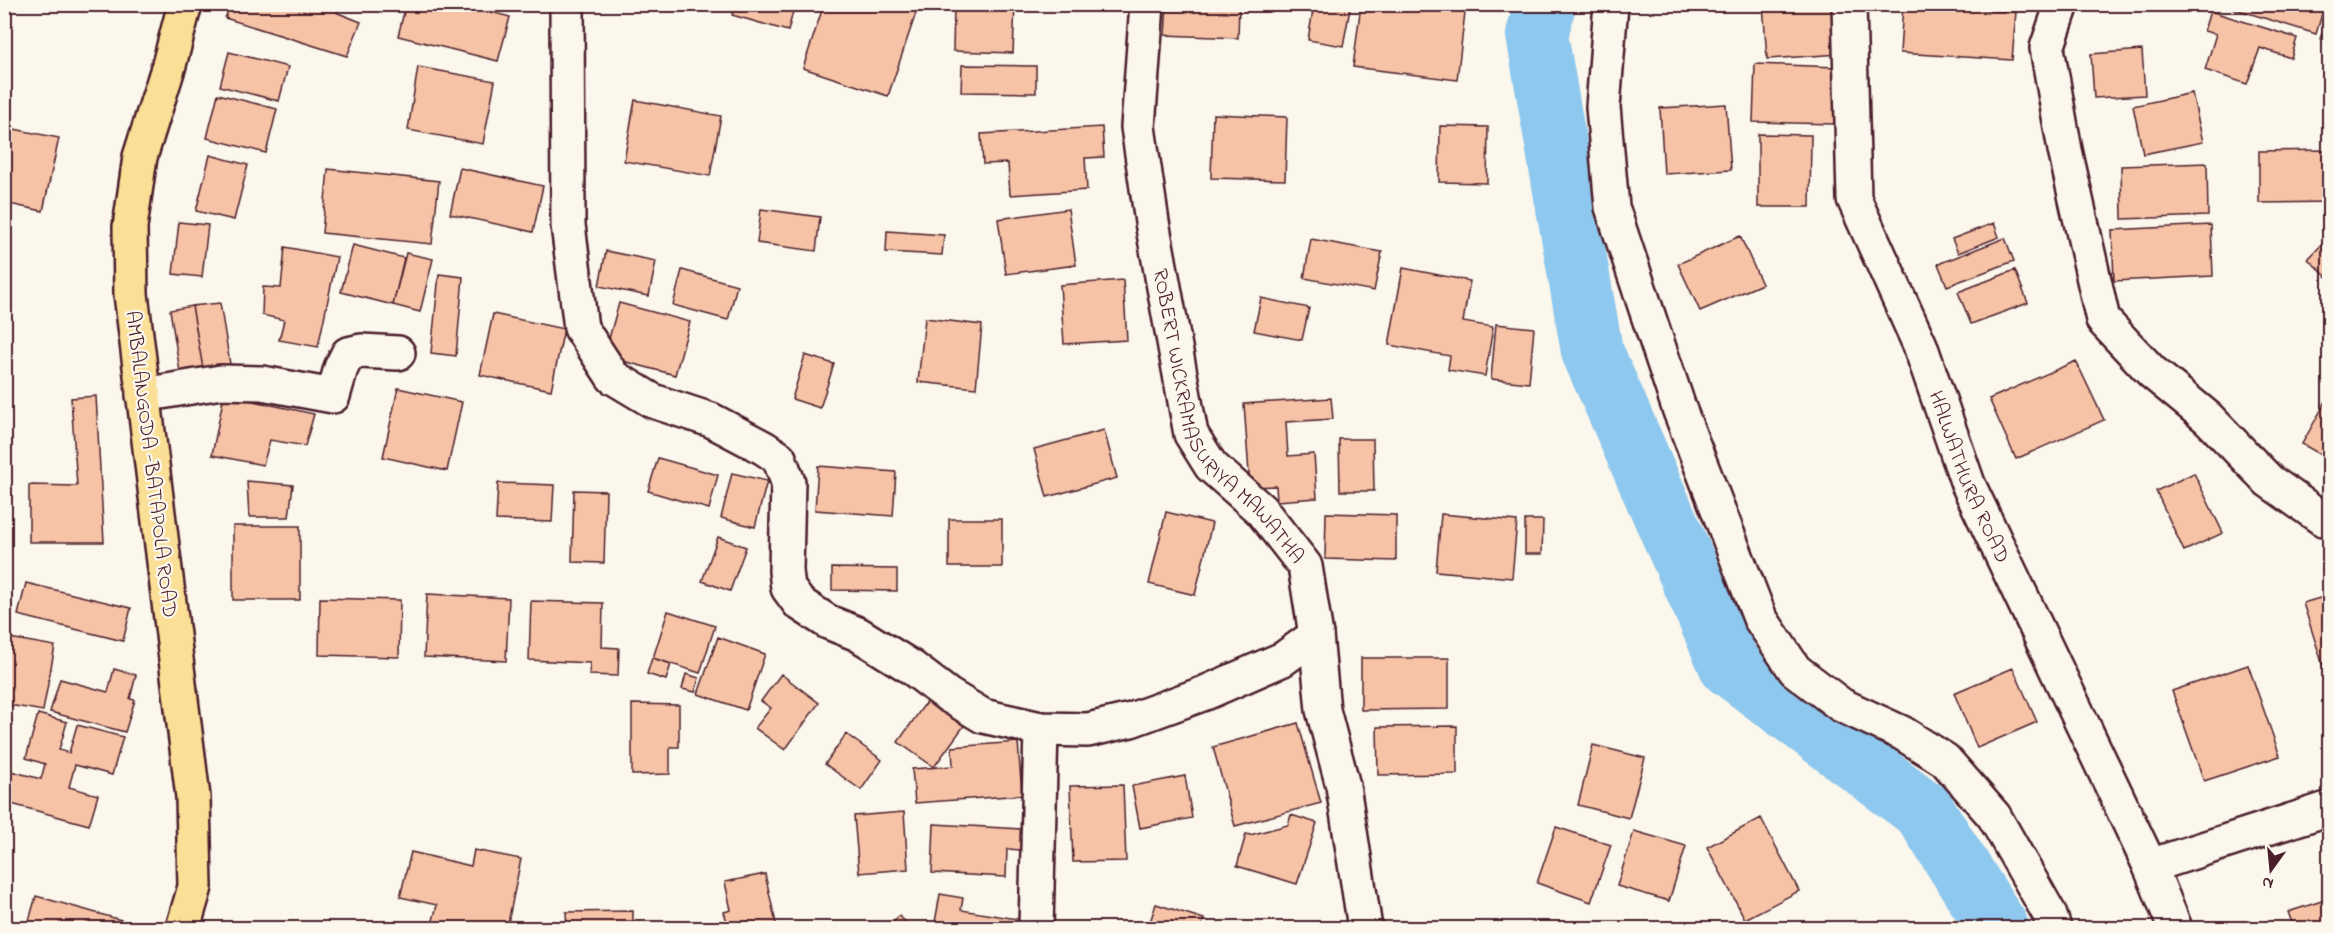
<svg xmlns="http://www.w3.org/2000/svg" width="2334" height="933" viewBox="0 0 2334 933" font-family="'Indie Flower',sans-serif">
	<rect width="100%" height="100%" fill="#fbf7ec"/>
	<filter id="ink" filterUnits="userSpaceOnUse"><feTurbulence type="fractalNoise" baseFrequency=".0167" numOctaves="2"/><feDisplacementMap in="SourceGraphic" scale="12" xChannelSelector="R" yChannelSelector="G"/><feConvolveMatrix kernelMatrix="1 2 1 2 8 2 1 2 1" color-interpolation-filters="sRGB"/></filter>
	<g filter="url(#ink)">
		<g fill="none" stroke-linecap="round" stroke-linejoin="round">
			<path stroke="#8fc8ee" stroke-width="62" d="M1545,4L1537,35L1592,351L1730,666L1924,811L1998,928"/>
		</g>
		<path fill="#f6c3a6" stroke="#4a1f2b" stroke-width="1.5" d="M231,4H330L338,13L361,22L347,56L225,18Z
			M406,4H461L510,17L498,61L398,36Z
			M735,4H795L788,31L732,15Z
			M824,4H919L888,96L803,68Z
			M954,4H1015L1013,53L953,51Z
			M1167,4L1239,5L1238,38L1165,35Z
			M1257,4H1287L1286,11Z
			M1314,4H1351L1343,46L1308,40Z
			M1361,4H1466L1457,80L1353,67Z
			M1763,4H1837L1840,54L1767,59Z
			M1903,4L2016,12L2012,60L1900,53Z
			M2219,4H2325L2316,34Z
			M2330,9V41L2320,39Z
			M2210,11L2297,38L2291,58L2260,48L2247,84L2205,70L2216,34L2204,31Z
			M2142,50L2145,95L2094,98L2091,54Z
			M229,52L288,67L279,101L220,86Z
			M1755,64L1836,67L1835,124L1753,122Z
			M962,65L1036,66V93L961,92Z
			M418,67L495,81L483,144L408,130Z
			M2192,93L2203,142L2143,154L2133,106Z
			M218,94L277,109L266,153L207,138Z
			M635,100L721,116L710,176L624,161Z
			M1726,104L1731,170L1664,174L1660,108Z
			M1213,114L1287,117L1285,180L1211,178Z
			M1440,126L1488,127L1487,183L1439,182Z
			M4,127L59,138L43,211L4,203Z
			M1102,127L1104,157L1085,158L1087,190L1010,195L1008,163L983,164L981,134Z
			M1758,134L1811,135L1810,207H1758Z
			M2330,150V202L2259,203V151Z
			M210,155L248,165L234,220L196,211Z
			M2207,163L2208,216L2122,219L2121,166Z
			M460,168L543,186L533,232L450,214Z
			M328,169L439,181L432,244L322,233Z
			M761,209L820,217L816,251L757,243Z
			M1068,209L1076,265L1006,274L998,219Z
			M179,222L208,225L202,277L173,274Z
			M1994,223L1999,237L1958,253L1952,239Z
			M2211,225L2213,276L2114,281L2112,230Z
			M887,231L944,235L942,255L886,252Z
			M1740,236L1762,284L1700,311L1678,264Z
			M2330,236V280L2308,259Z
			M2005,238L2014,261L1947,286L1938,264Z
			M1311,239L1382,252L1374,291L1304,278Z
			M353,245L404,258L393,305L341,292Z
			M285,247L337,257L318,347L279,340L284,320L262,315L263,287L281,288Z
			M606,251L656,261L649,296L599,286Z
			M406,253L433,259L420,312L393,305Z
			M1403,268L1470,281L1463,322L1493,327L1485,376L1448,370L1450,356L1389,345Z
			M682,270L737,285L728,320L673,305Z
			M2015,270L2028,303L1971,324L1958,292Z
			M439,274L463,277L456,356L431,353Z
			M1123,280L1127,340L1064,344L1060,285Z
			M1261,298L1309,308L1302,340L1254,331Z
			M220,303L231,370L204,374L192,306Z
			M619,303L690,322L675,375L604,356Z
			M192,306L204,374L181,378L170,310Z
			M493,314L564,329L551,390L480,375Z
			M925,318L982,325L976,388L918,382Z
			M1496,324L1534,328L1529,383L1491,379Z
			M805,355L834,364L820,408L792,399Z
			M2076,361L2104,420L2016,459L1989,399Z
			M398,388L462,402L447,471L383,457Z
			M2330,394V460L2302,444Z
			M224,395L314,414L305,446L270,440L263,465L212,455Z
			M96,396L104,542H29V485L77,486L71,398Z
			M1331,398L1333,419L1286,422L1288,456L1314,454L1317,498L1277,501L1276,486L1250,487L1244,404Z
			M1104,430L1117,478L1047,497L1034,449Z
			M1339,439H1373L1374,491H1340Z
			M658,458L718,475L709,509L648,491Z
			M818,466L896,472L893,516L815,510Z
			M732,473L767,481L755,527L721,518Z
			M2194,473L2223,533L2184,551L2156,491Z
			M247,481L293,485L289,517H249Z
			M498,483L554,485L552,522L496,520Z
			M574,490L606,491L604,563L572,562Z
			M1166,512L1212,523L1195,595L1149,584Z
			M1326,513L1396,515V561L1325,559Z
			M1441,514L1517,521L1512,578L1436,571Z
			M949,519H1002V567H949Z
			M1525,520H1543L1542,554H1525Z
			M233,526H300V600H233Z
			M718,537L746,547L730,591L702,581Z
			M832,568L897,569V591L832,590Z
			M26,583L131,608L123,641L18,615Z
			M427,594L509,598L506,661L424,657Z
			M2330,595V671L2325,672L2303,603Z
			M320,598L400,600L399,657L319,655Z
			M531,601L603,603L602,647L619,648L618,676L589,675L590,663L529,660Z
			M668,611L715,626L700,673L653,658Z
			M4,637L55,646L43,711L4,704Z
			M718,637L765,654L746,710L698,694Z
			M652,658L671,664L666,680L647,674Z
			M1361,658H1449V709L1361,710Z
			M2248,665L2280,756L2204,781L2172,691Z
			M2013,668L2037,722L1977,748L1954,693Z
			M114,669L136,675L130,699L135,700L125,732L50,712L60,679L108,692Z
			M686,674L699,678L695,692L682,689Z
			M781,674L819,703L785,750L755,728L771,708L761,701Z
			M929,698L966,723L934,767L898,742Z
			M632,704L679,705V747H670V774L632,775Z
			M38,714L67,722L59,750L69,753L77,725L123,737L112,775L75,765L69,787L98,795L89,825L4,802L11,771L41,779L45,764L26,758Z
			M1298,723L1321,803L1235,826L1213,747Z
			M1457,726V774L1378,775L1377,727Z
			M846,734L882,760L861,790L825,764Z
			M1018,742L1022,795L915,803L912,769L953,766L952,747Z
			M1593,745L1645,758L1629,818L1578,805Z
			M1185,776L1192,818L1140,828L1132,786Z
			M1123,785L1126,861L1073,862L1070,786Z
			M904,812L908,869L859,873L854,816Z
			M1291,815L1317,823L1297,884L1237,866L1246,834L1250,835L1288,825Z
			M1761,818L1799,891L1745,919L1707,847Z
			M934,824L1021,829V850L1007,849L1006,877L932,873Z
			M1556,827L1611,845L1591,902L1537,883Z
			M1634,831L1686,846L1669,901L1617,886Z
			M474,850L521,859L507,928H431L437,905L400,897L411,852L471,866Z
			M765,874L777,928H729L724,912L731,910L725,882Z
			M940,894L963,898L961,910L1030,921L1029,928H934Z
			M36,896L132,923L131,928H27Z
			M2325,900L2330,913V928H2294L2288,912Z
			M1156,904L1204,919L1201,928H1148Z
			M633,911V928H567L566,912Z
			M899,916L913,928H894V921Z"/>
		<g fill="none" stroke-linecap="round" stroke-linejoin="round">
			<g stroke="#4a1f2b" stroke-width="38">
				<g id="minor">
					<path d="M567,4L568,225L581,328L613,377L653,401L711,420L764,448L779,458L788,482L786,571L788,588L799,603L828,622L858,634L911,667L948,695L983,716L1041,729L1088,730L1131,720L1205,693L1283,659L1316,635"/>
					<path id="s1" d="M1147,4L1138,127L1152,222L1191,434L1211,466L1261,510L1305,566L1316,635L1323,710L1343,786L1365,928"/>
					<path d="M1611,4L1603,107L1612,207L1680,411L1760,618L1795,670L1841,705L1902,733L1945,760L1994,816L2049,913L2054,928"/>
					<path id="s2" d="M1849,4L1854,199L1920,345L1968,484L2150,866L2175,928"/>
					<path d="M2062,4L2047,48L2065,150L2103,320L2152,372L2208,418L2269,481L2323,519L2330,520"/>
					<path d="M143,395L221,382L262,383L333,396L341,368L348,354L361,351L398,353"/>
					<path d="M2150,866L2330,808"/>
					<path d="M1036,928L1041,729"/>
				</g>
			</g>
			<g stroke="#4a1f2b" stroke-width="38">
				<path id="major" d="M183,928L195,887L193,797L131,294L130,227L140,157L169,65L185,4"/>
			</g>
			<use href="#minor" stroke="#fbf7ec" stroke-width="33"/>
			<use href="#major" stroke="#fbdf96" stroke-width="33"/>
		</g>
	</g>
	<g text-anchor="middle" stroke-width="4.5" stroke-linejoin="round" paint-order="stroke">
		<g font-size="21" fill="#4a1f2b" stroke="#fbf7ec">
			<text dy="7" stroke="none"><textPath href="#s1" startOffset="435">ROBERT WICKRAMASURIYA MAWATHA</textPath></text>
			<text transform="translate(152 464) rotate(83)" y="7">AMBALANGODA -BATAPOLA ROAD</text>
			<text dy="7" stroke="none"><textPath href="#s2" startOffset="496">HALWATHURA ROAD</textPath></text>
		</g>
	</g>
	<rect width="2334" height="933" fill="none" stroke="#fbf7ec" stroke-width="24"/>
	<rect x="12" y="12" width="2310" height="909" fill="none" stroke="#4a1f2b" stroke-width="2" filter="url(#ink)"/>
	<g transform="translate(2271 870) rotate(195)" stroke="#fbf7ec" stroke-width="4.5" paint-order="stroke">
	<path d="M0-4.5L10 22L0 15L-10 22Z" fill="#4a1f2b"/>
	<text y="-9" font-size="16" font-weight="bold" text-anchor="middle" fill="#4a1f2b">N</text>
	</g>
</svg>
